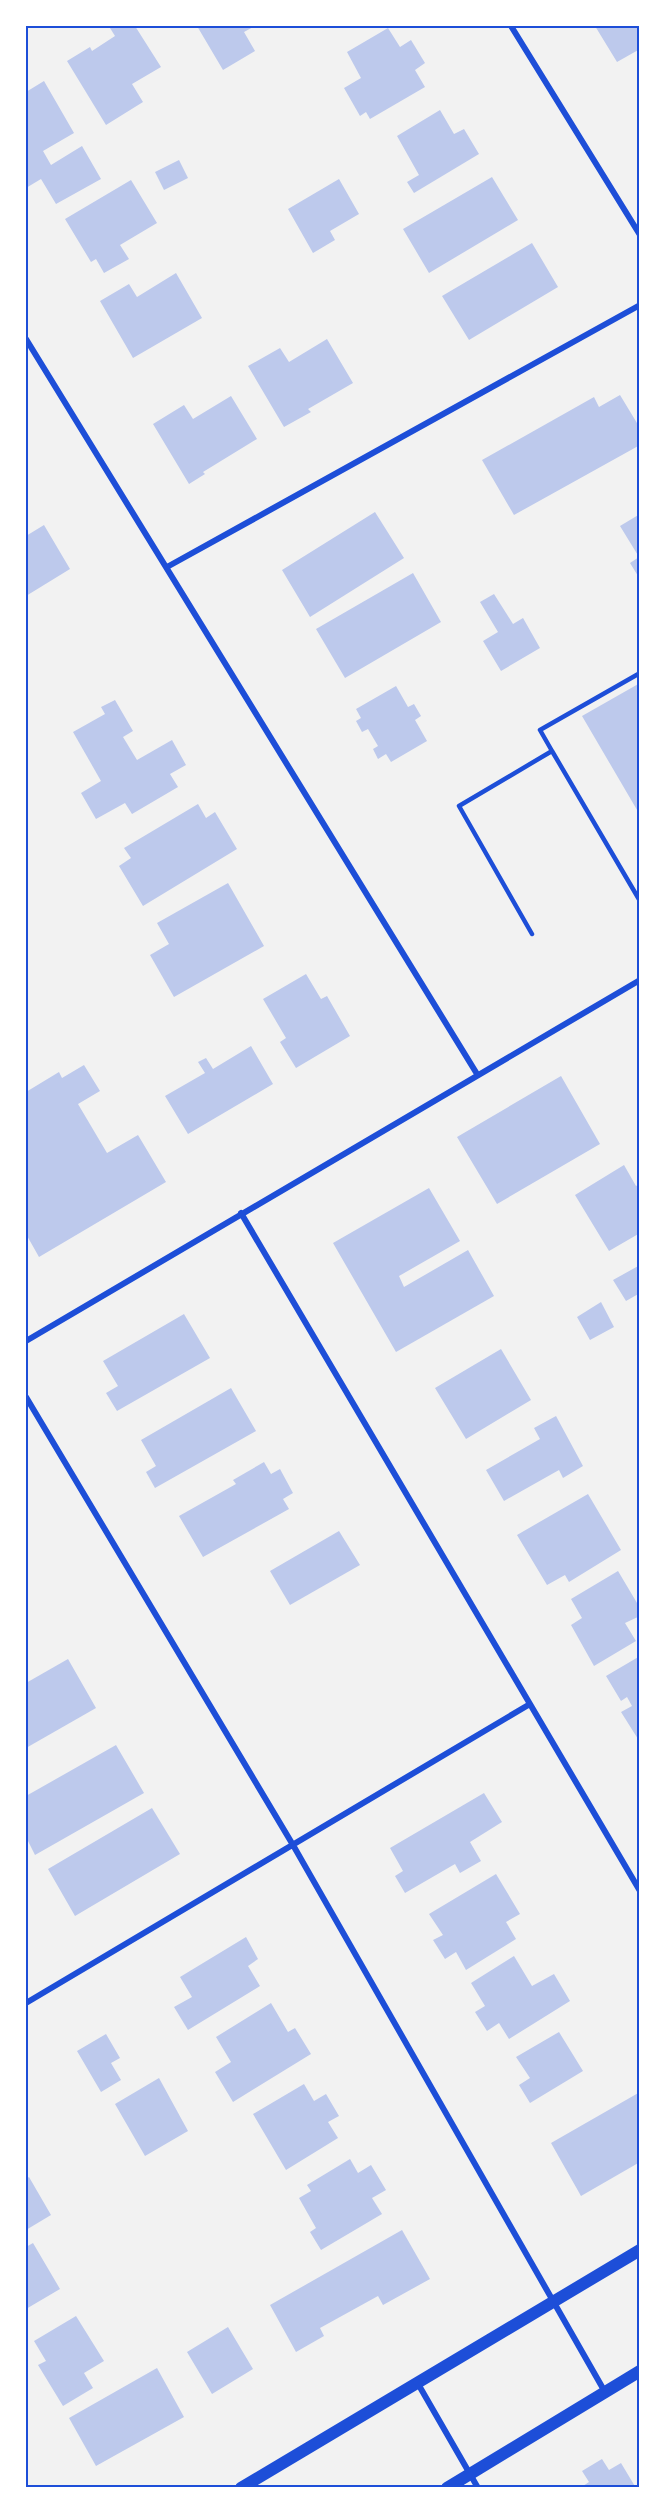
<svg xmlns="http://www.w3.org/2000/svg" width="665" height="2513" viewBox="0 0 665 2513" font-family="Manrope,sans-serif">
	<rect width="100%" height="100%" fill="#f2f2f2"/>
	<path fill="#bdc9ec" d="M114,26H135L161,67L132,84L143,102L106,125L67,61L90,47L92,51L115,36L110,28Z
		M197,26H255L244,32L255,51L223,70Z
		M595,26H640V49L617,62Z
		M388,28L400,47L411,40L425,63L415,70L425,87L370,119L366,112L360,116L344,88L361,78L347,52Z
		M44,81L74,133L43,151L51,165L82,146L101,179L56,204L41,179L26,188V92Z
		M440,110L454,134L464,129L479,154L414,193L407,182L419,175L397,136Z
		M179,160L188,178L164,190L155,172Z
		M492,177L518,220L429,273L403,229Z
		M339,179L359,214L330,231L335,240L313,253L288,209Z
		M131,180L157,223L120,245L129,259L104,273L96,259L91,262L65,219Z
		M532,243L558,287L469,340L442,296Z
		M176,273L202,318L133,358L100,301L129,284L137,297Z
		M327,339L353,383L308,409L311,412L284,427L248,366L280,348L289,362Z
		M620,395L640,428V445L514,515L482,460L594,397L599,407Z
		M231,396L257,439L203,472L205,474L189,484L153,424L184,405L193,419Z
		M375,512L404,558L310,617L282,570Z
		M640,514V575L638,576L630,563L639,557L620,526Z
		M44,525L70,569L26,596V536Z
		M413,573L441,622L345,678L316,629Z
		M494,594L513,624L523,618L540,648L501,671L483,641L498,632L480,602Z
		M640,683V815L582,716Z
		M396,686L408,707L414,704L421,716L415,720L427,741L391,762L386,754L378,759L373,749L378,746L368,729L362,732L356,721L361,718L356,709Z
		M115,700L133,731L123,737L137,760L172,740L186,765L170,774L178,787L132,814L125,803L96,819L81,793L101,781L73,732L105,714L101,707Z
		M198,804L206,818L215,812L237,849L143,906L119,866L131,858L124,848Z
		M228,883L264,946L174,997L150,955L169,944L157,923Z
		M306,974L321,999L327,996L350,1036L296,1068L280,1042L286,1038L263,999Z
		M251,1046L273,1084L188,1134L165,1096L205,1073L198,1062L206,1058L213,1069Z
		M84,1065L100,1091L78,1104L107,1153L138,1135L166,1182L39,1257L26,1234V1092L59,1072L62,1078Z
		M561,1076L600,1144L497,1204L457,1137Z
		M624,1165L636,1186L640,1184V1233L609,1251L575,1195Z
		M429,1188L460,1241L399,1276L404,1287L468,1250L494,1296L396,1352L333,1243Z
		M640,1265V1293L626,1301L613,1280Z
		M601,1302L614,1327L590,1340L577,1317Z
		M184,1314L210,1358L117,1411L106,1393L118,1386L103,1361Z
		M501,1349L531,1400L466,1439L435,1388Z
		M231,1388L256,1431L155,1488L146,1472L156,1466L141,1440Z
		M556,1416L583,1466L563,1478L559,1470L504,1501L486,1470L540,1439L534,1428Z
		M264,1462L271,1474L280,1469L293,1493L283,1499L289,1509L203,1557L179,1516L236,1484L233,1480Z
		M588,1494L621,1550L569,1582L565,1575L547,1585L517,1535Z
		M339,1531L360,1565L290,1605L270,1571Z
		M618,1571L640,1608V1616L625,1623L636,1641L594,1666L571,1625L582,1618L571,1599Z
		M640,1656V1738L638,1739L621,1712L632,1706L627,1697L621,1701L606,1676Z
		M68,1659L96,1708L26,1748V1683Z
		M116,1745L144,1793L35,1855L26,1837V1796Z
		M484,1793L502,1822L470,1842L481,1861L460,1873L455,1864L405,1893L395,1876L403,1871L390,1848Z
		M152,1808L180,1854L75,1916L48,1869Z
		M496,1874L520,1914L506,1922L516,1939L466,1970L456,1952L445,1959L433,1940L443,1935L429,1914Z
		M246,1937L258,1959L248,1966L260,1986L188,2030L174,2007L192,1997L180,1977Z
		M514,1956L532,1986L554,1974L570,2001L509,2039L499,2023L487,2031L475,2012L485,2006L471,1983Z
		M271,2003L288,2032L295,2028L311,2054L233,2102L215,2072L231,2062L216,2037Z
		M559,2032L583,2071L530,2103L519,2085L530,2078L516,2057Z
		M106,2034L120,2058L111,2063L121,2080L101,2092L77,2051Z
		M159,2078L188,2131L145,2156L115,2104Z
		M304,2084L314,2101L326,2094L339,2116L328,2122L338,2138L286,2170L253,2114Z
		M640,2092V2162L581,2196L551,2143Z
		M350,2159L358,2173L371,2165L386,2190L372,2198L382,2214L321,2250L310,2232L316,2228L299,2198L311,2191L307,2185Z
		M29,2177L51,2215L26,2230V2179Z
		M402,2230L430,2279L383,2305L378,2296L320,2328L324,2336L296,2352L270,2305Z
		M33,2243L60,2289L26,2309V2247Z
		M76,2316L104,2361L84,2373L93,2388L63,2406L38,2365L46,2361L34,2341Z
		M228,2327L253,2369L212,2394L187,2352Z
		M157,2368L184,2417L96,2466L69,2418Z
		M602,2459L609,2470L621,2463L636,2488H580L589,2482L582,2471Z"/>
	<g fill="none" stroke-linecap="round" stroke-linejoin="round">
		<path stroke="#1d4ed8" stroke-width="4.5" d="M552,751L540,730L640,673
			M532,934L459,806L552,751L640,901"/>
		<path stroke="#1d4ed8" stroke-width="6" d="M511,26L640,235
			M26,339L477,1074
			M167,567L640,305
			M241,1213L640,1891
			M26,1341L640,980
			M26,1397L293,1845L605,2392
			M26,2003L530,1704
			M417,2382L478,2488"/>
		<path stroke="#1d4ed8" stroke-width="12" d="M241,2488L640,2250
			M447,2488L640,2371"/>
	</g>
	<rect width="665" height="2513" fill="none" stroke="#ffffff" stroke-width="54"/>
	<rect x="27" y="27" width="611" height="2459" fill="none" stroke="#1d4ed8" stroke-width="2"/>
</svg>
